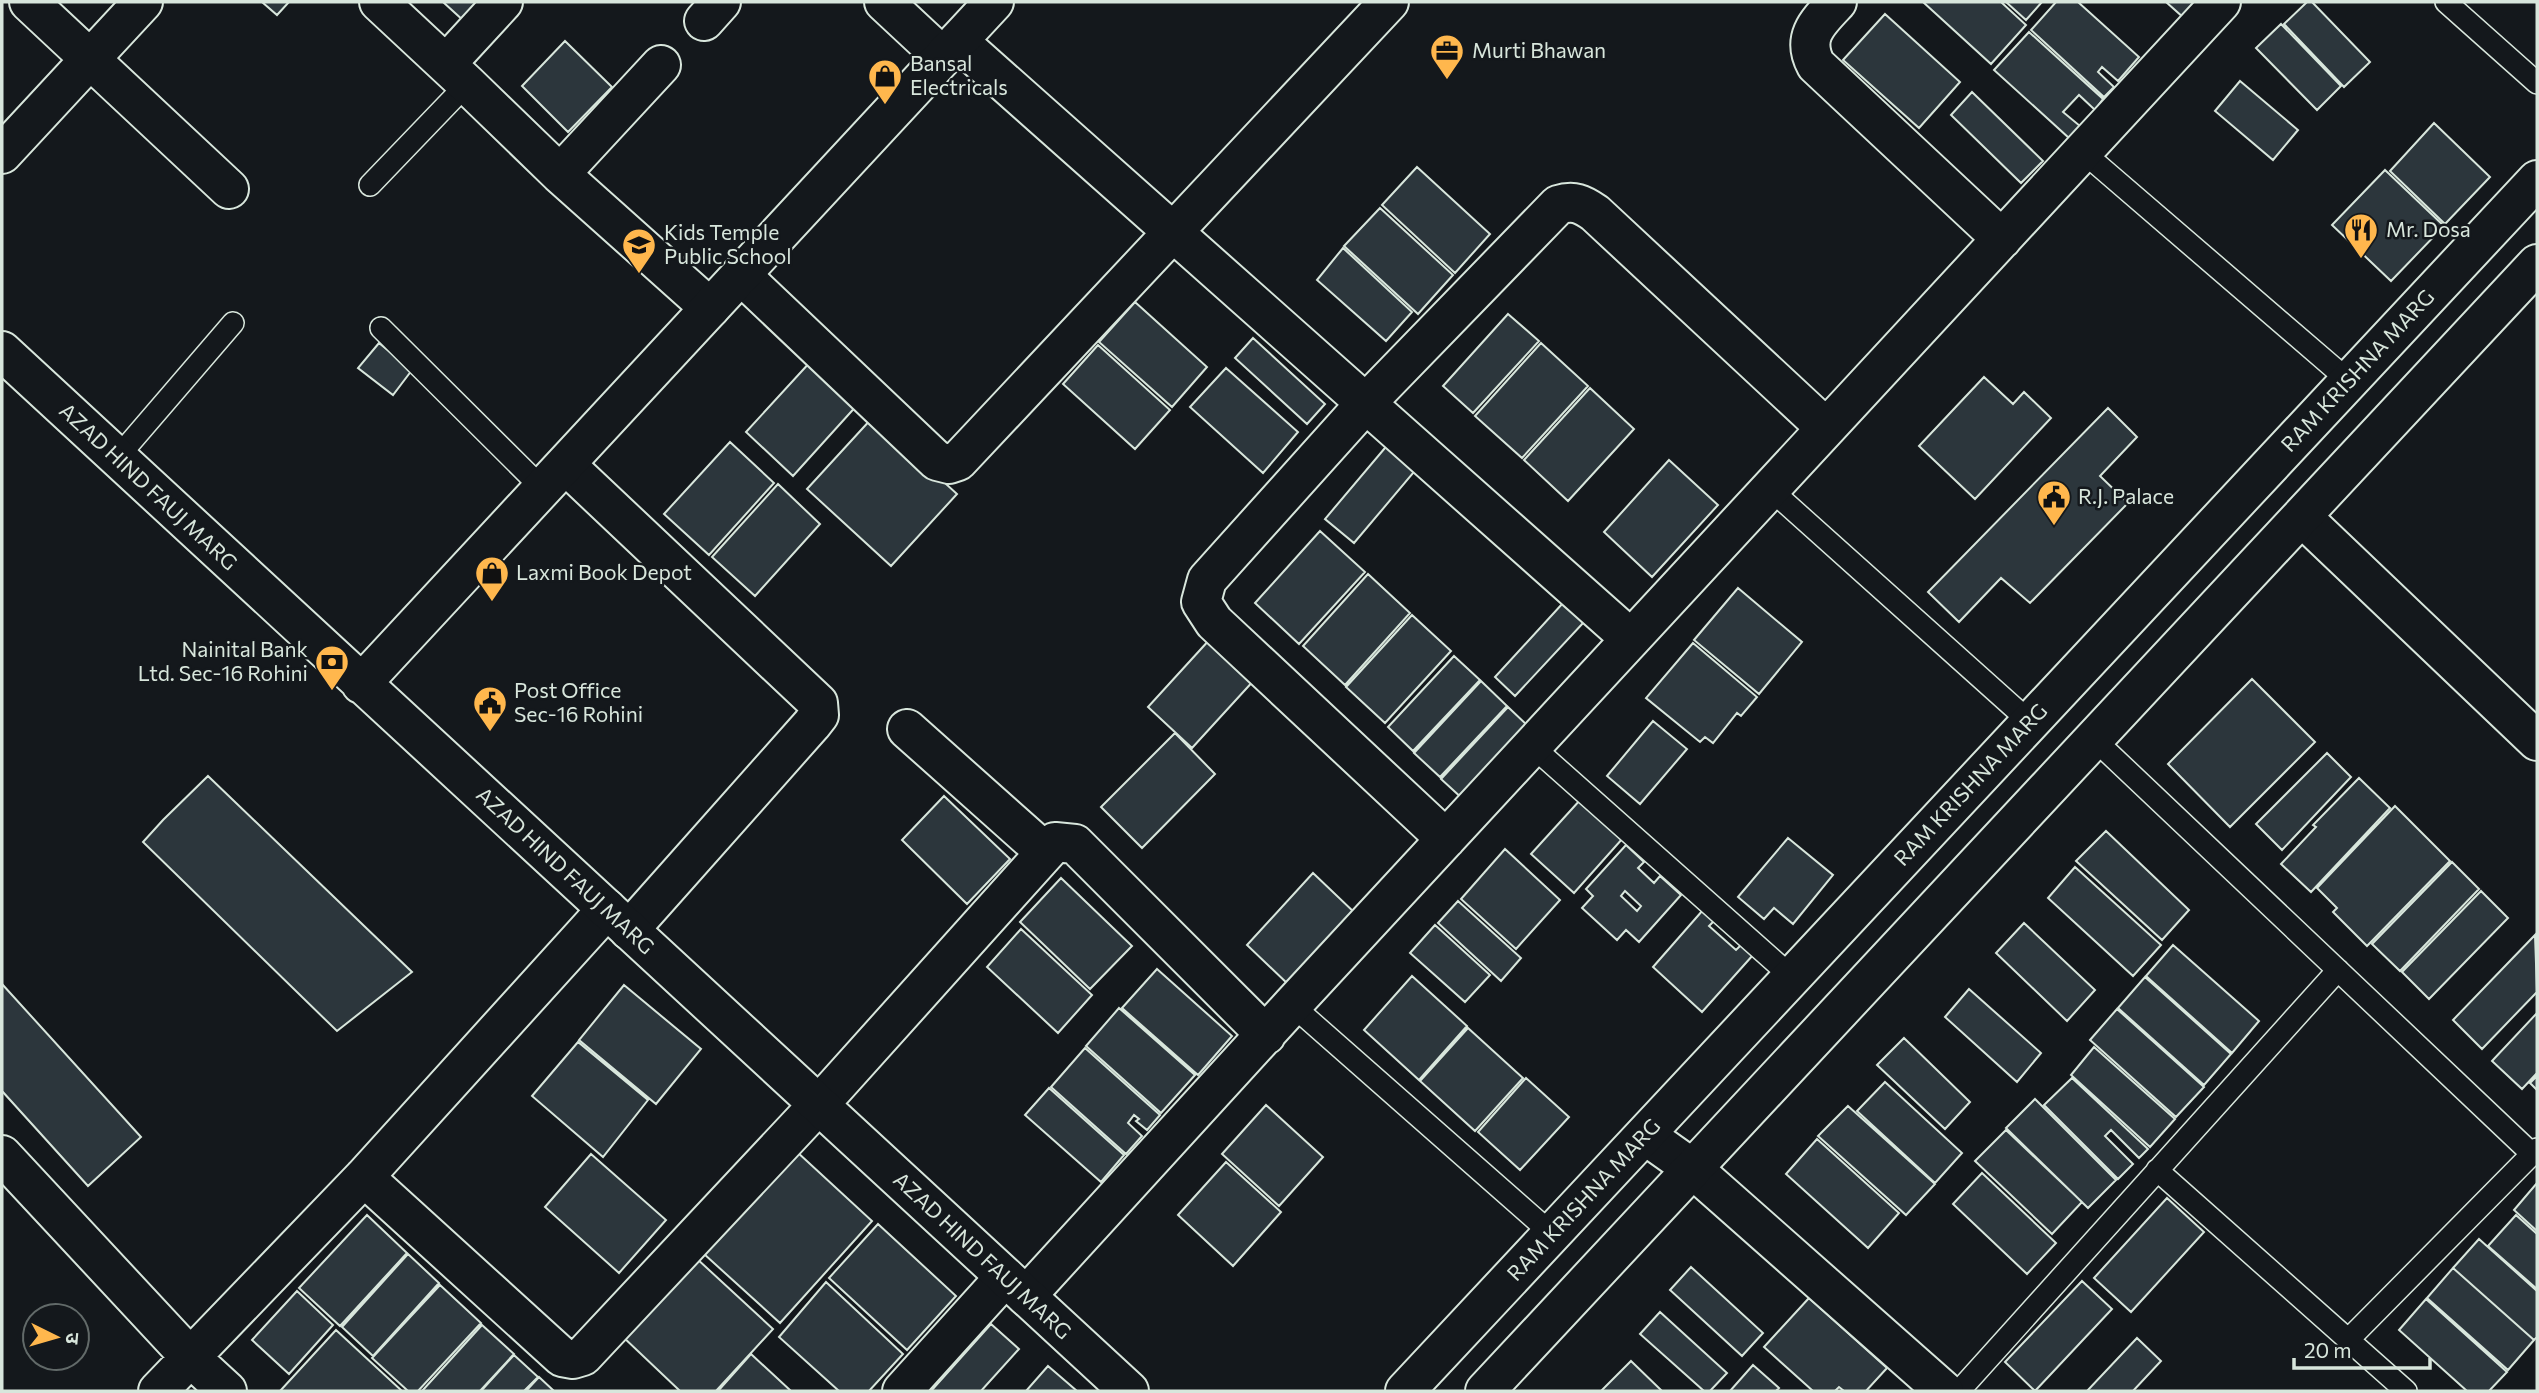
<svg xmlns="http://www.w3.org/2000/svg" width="2539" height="1393" viewBox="0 0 2539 1393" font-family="Commissioner,'Noto Sans Devanagari',sans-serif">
	<rect width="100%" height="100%" fill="#14181c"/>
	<path fill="#2c363c" stroke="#d8e6dc" stroke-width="2" fill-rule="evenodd" d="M262,2H289L277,15Z
		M443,2H484L465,22Z
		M1923,2H2001L2026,25L1991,64Z
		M2006,2H2042L2026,20Z
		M2056,2H2078L2139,57L2118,81L2102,67L2098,72L2114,87L2104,97L2031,30Z
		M2166,2H2198L2184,18Z
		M2307,2H2312L2370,62L2344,87L2284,24Z
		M1885,14L1960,82L1919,128L1843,60Z
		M2281,24L2341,86L2317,110L2256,48Z
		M2029,32L2103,99L2095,110L2079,95L2063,112L2080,126L2069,138L1994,70Z
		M565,41L612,87L568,132L522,86Z
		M2240,81L2298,130L2273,160L2215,111Z
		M1972,92L2043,161L2021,183L1951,115Z
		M2434,123L2490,177L2445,224L2390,171Z
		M1417,167L1490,234L1455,273L1382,205Z
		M2385,170L2444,226L2391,281L2332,225Z
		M1380,208L1453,275L1418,314L1344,246Z
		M1343,248L1412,312L1386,341L1317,280Z
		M1135,302L1207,367L1172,407L1099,342Z
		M1508,314L1539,341L1473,413L1443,386Z
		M1253,338L1325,404L1307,424L1235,358Z
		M379,343L412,370L393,395L358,368Z
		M1541,343L1588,386L1522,458L1475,416Z
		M1098,345L1170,410L1135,449L1063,384Z
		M812,360L859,403L793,476L746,432Z
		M1226,368L1298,432L1263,473L1190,407Z
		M1984,377L2013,404L2024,392L2051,418L1975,499L1919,446Z
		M1590,388L1634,429L1568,501L1524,460Z
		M2108,408L2137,437L2100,476L2128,503L2030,603L2001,578L1959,622L1928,592Z
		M873,417L957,494L891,566L807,489Z
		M730,442L774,483L709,555L664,514Z
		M1390,442L1419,466L1354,543L1325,519Z
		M1669,460L1718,505L1652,577L1604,532Z
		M778,484L820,524L755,596L712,557Z
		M1320,531L1365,572L1299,644L1255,603Z
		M1368,574L1410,613L1345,685L1303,646Z
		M1738,588L1802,642L1759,694L1694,640Z
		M1563,603L1584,622L1515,696L1495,677Z
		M1412,615L1451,651L1385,723L1346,687Z
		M1211,638L1256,678L1192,748L1148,707Z
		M1693,643L1757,697L1741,716L1737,713L1713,743L1705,737L1700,742L1646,698Z
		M1454,656L1480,680L1413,751L1388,727Z
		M2252,679L2315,742L2230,827L2168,764Z
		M1481,681L1507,706L1440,777L1414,753Z
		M1508,707L1531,729L1464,800L1441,779Z
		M1653,721L1687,749L1640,804L1607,776Z
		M1175,733L1215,774L1142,848L1101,807Z
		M2327,753L2351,777L2282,850L2256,824Z
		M208,776L412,972L337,1031L143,842L163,820Z
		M2359,778L2390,808L2311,892L2281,864L2316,827L2313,825Z
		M944,796L1010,859L967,904L902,840Z
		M1581,799L1623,838L1574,893L1531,854Z
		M2395,806L2450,861L2367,946L2333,912L2337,908L2317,888Z
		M2106,831L2189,910L2162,940L2076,861Z
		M1788,838L1833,875L1793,924L1774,908L1764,919L1738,897Z
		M1626,845L1644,862L1638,868L1654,883L1660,876L1681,895L1639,942L1626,930L1617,940L1582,908L1593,896L1586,889ZM1625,891L1641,906L1637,911L1621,896Z
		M1505,849L1560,900L1516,949L1461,899Z
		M2452,862L2479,889L2400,971L2372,944Z
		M2075,867L2161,945L2133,976L2048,898Z
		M1313,873L1356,914L1290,986L1247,945Z
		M1061,878L1132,946L1090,989L1020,922Z
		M2481,891L2508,918L2429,999L2402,972Z
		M1458,901L1521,958L1501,981L1438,923Z
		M1703,910L1715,920L1709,926L1736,950L1741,945L1753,955L1702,1012L1653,967Z
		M2024,923L2095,990L2067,1021L1996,953Z
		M1435,925L1490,975L1465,1002L1410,953Z
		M1021,929L1092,995L1058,1033L987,967Z
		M2535,935L2537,992L2482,1049L2453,1020Z
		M2173,945L2259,1021L2232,1053L2146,976Z
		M1157,969L1232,1036L1198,1075L1122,1008Z
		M1412,976L1467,1026L1419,1080L1364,1030Z
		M2145,977L2231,1054L2204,1085L2118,1008Z
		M2,984L141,1137L88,1186L2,1091Z
		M624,985L701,1049L656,1104L579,1040Z
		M1969,989L2041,1053L2017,1082L1945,1017Z
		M1119,1008L1195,1075L1161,1113L1086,1046Z
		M2117,1009L2204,1087L2176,1117L2090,1040Z
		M2537,1013V1073L2522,1089L2492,1061Z
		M1468,1028L1523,1078L1475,1131L1420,1081Z
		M1904,1038L1970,1102L1945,1129L1877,1065Z
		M578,1042L648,1100L603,1157L532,1096Z
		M2094,1047L2175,1119L2150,1147L2071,1075Z
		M1085,1048L1160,1115L1147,1130L1136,1121L1139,1119L1134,1115L1128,1123L1142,1136L1126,1154L1051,1087Z
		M2537,1076V1090L2530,1083Z
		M1526,1078L1569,1117L1520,1170L1478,1132Z
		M2072,1078L2148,1149L2139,1158L2111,1130L2105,1136L2133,1164L2118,1179L2044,1105Z
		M1885,1082L1962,1153L1935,1183L1857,1111Z
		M1049,1088L1124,1155L1101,1182L1025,1115Z
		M2035,1099L2116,1180L2088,1208L2006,1128Z
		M1266,1105L1323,1157L1279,1206L1222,1154Z
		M1848,1106L1935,1184L1906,1215L1818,1136Z
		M2006,1130L2082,1202L2052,1234L1975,1161Z
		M1817,1139L1899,1213L1868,1248L1786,1174Z
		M796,1151L872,1221L780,1323L704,1254Z
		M591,1154L666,1220L619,1273L545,1207Z
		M1226,1162L1281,1212L1233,1266L1178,1215Z
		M1982,1173L2056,1243L2027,1274L1953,1204Z
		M2537,1183V1231L2514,1210Z
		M2167,1198L2204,1232L2131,1312L2094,1278Z
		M367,1215L407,1253L340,1326L299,1288Z
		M2516,1215L2537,1234V1289L2488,1246Z
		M878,1224L956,1296L907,1350L829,1278Z
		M2479,1239L2537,1291V1337L2534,1340L2453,1268Z
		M408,1254L439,1283L373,1356L342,1327Z
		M695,1257L773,1329L716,1391H680L622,1336Z
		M1691,1267L1763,1333L1742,1356L1670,1290Z
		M2453,1268L2534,1340L2508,1370L2427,1298Z
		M2082,1281L2112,1309L2035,1391L2005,1362Z
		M826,1282L903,1354L869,1391H839L779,1337Z
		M440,1285L481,1323L418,1391H408L372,1358Z
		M297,1291L333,1325L289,1374L252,1340Z
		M1809,1298L1887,1368L1866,1391H1844L1839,1387L1835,1391H1813L1764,1347Z
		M2426,1299L2507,1372L2489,1391H2467L2399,1330Z
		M1660,1312L1727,1373L1710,1391H1704L1640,1334Z
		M991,1324L1019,1349L981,1391H931Z
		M482,1325L514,1354L480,1391H422Z
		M336,1330L402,1391H280Z
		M2137,1338L2161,1361L2133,1391H2087Z
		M751,1354L791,1391H718Z
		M514,1355L538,1377L524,1391H481Z
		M1631,1361L1662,1391H1601Z
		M1753,1365L1779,1388L1776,1391H1730Z
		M1048,1366L1077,1391H1026Z
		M539,1377L554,1391H526Z"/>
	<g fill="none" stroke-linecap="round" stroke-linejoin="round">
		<g stroke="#d8e6dc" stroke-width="24">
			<path id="service" d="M2446,2L2537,83
				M2083,152L2349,381
				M370,185L467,84
				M381,328L543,489
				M117,458L233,323
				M1770,489L2030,722
				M2095,740L2532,1154
				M1532,746L1792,977
				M1292,1005L1552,1234
				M2157,1170L2406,1391
				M2348,1340L2537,1149
				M1959,1391L2338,970"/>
		</g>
		<g stroke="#d8e6dc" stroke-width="42">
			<path id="minor" d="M29,2L229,189
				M379,2L467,84L560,174L710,308
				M884,2L943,57
				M1837,2C1818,22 1801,37 1816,65L2002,239
				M704,21L721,2
				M958,41L1631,639
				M446,64L503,2
				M2,154L143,2
				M560,174L661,65
				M741,275L937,461L949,464L958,461L1389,2
				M566,465L818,703L819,715L812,724L629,930
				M2302,517L2537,741
				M907,729L1045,852
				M1446,839L1214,622L1201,602L1207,580L1366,403L1558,205C1574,200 1582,204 1595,213L1826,428
				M1645,1135L1693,1169L1944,1391
				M2,1155L190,1357L227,1391
				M364,1177L562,1357L573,1359L583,1356L834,1088L1055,842L1075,844L1266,1035
				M1026,1296L1292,1005L2221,2
				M158,1391L364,1177L607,909
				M902,1391L1005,1277"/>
		</g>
		<g stroke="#d8e6dc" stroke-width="42">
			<path id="tertiary" d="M2,351L1129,1391
				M361,684L994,2
				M1405,1391L2537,180
				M1485,1391L2537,264"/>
		</g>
		<use href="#service" stroke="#14181c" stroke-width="21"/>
		<use href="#minor" stroke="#14181c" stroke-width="38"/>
		<use href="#tertiary" stroke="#14181c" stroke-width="38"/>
	</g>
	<defs>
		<g id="office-pin" transform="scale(1.75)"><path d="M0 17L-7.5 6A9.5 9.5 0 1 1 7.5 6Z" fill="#ffb74d" stroke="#14181c"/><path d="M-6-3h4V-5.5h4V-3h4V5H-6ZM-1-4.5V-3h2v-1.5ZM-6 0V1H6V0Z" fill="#111"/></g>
		<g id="shop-pin" transform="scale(1.75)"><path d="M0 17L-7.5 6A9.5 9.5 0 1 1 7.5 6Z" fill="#ffb74d" stroke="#14181c"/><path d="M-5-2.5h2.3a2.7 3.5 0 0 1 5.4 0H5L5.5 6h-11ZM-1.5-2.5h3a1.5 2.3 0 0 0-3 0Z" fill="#111"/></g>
		<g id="restaurant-pin" transform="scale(1.75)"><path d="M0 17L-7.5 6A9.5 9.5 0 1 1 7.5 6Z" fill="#ffb74d" stroke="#14181c"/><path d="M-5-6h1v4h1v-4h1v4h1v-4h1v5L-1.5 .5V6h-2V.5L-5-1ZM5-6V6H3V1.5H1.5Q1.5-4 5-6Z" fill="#111"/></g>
		<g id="school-pin" transform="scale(1.75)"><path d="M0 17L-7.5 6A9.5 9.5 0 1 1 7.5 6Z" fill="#ffb74d" stroke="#14181c"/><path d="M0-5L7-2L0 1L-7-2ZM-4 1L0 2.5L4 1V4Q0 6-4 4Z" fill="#111"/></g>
		<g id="civic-pin" transform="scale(1.75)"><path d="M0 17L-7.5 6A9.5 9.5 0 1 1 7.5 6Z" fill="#ffb74d" stroke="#14181c"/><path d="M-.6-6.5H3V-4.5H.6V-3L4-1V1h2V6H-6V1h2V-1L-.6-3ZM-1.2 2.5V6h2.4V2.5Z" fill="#111"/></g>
		<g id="bank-pin" transform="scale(1.75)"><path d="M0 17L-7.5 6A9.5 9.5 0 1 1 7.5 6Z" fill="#ffb74d" stroke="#14181c"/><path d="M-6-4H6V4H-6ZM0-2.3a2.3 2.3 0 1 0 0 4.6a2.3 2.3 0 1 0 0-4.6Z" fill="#111"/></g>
	</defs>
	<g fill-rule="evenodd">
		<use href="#office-pin" x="1447" y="51"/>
		<use href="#shop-pin" x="885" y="76"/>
		<use href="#restaurant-pin" x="2361" y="230"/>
		<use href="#school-pin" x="639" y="245"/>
		<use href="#civic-pin" x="2054" y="497"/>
		<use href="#shop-pin" x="492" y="573"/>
		<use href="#bank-pin" x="332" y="662"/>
		<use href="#civic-pin" x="490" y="703"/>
	</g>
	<g text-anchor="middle" stroke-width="5" stroke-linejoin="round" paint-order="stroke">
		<g font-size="21" fill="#d8e6dc" stroke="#14181c" text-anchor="start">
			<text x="1472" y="58">Murti Bhawan</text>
			<text x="910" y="71">Bansal<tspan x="910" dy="24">Electricals</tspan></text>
			<text x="2386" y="237">Mr. Dosa</text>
			<text x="664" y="240">Kids Temple<tspan x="664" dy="24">Public School</tspan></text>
			<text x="2078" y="504">R.J. Palace</text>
			<text x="516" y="580">Laxmi Book Depot</text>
			<text x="308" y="657" text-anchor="end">Nainital Bank<tspan x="308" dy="24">Ltd. Sec-16 Rohini</tspan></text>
			<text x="514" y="698">Post Office<tspan x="514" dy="24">Sec-16 Rohini</tspan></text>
		</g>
		<g font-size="21" fill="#d8e6dc" stroke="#14181c">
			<text transform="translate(2358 371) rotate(-47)" y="7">RAM KRISHNA MARG</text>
			<text transform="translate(148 487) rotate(43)" y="7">AZAD HIND FAUJ MARG</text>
			<text transform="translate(1971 785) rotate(-47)" y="7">RAM KRISHNA MARG</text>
			<text transform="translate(565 871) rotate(43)" y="7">AZAD HIND FAUJ MARG</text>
			<text transform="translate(1584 1200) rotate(-47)" y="7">RAM KRISHNA MARG</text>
			<text transform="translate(982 1256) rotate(43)" y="7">AZAD HIND FAUJ MARG</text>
		</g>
	</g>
	<rect width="2539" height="1393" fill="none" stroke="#d8e6dc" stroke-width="7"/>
	<g transform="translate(56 1337) rotate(95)"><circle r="33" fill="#14181c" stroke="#626a69" stroke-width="2"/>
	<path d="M0-5L12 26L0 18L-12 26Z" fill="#ffb74d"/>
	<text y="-10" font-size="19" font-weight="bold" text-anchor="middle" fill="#d8e6dc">उ</text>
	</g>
	<path d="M2294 1358v10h136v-10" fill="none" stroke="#d8e6dc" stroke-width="3.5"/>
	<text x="2304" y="1358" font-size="21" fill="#d8e6dc" stroke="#14181c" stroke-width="5" paint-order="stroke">20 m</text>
</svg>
